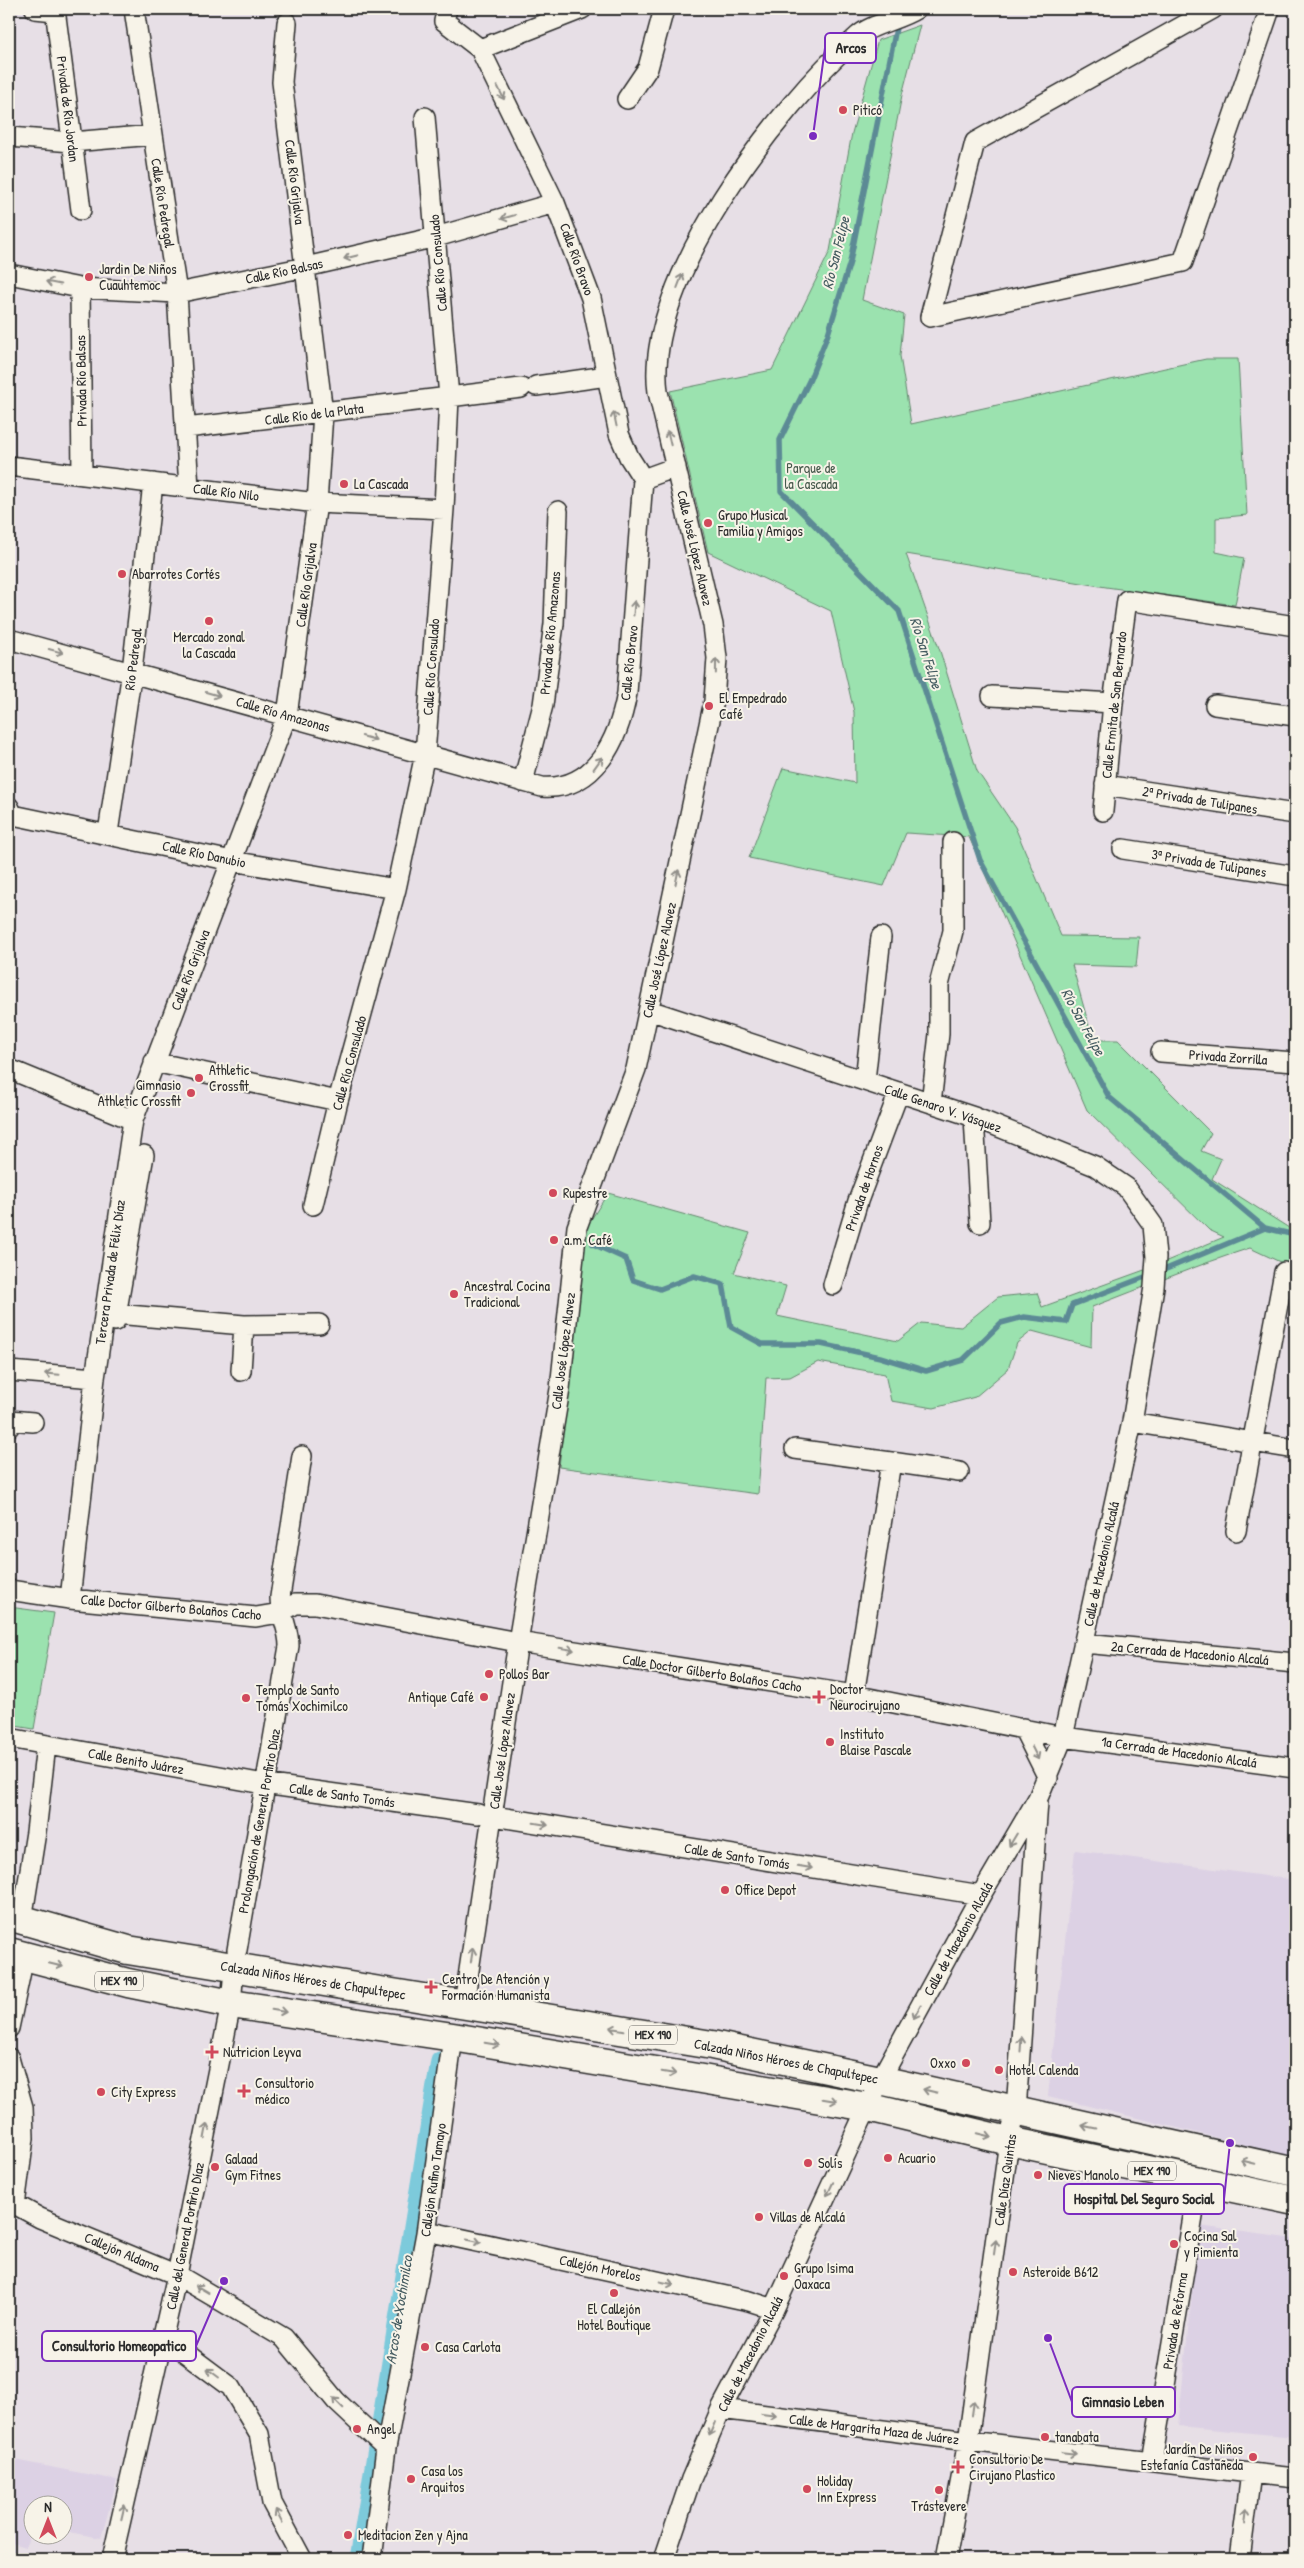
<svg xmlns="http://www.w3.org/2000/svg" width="1304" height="2568" viewBox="0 0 1304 2568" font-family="'Patrick Hand',sans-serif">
	<rect width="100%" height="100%" fill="#e7dfe6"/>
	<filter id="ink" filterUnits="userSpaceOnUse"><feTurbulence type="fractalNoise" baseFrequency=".02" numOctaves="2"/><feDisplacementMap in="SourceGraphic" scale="10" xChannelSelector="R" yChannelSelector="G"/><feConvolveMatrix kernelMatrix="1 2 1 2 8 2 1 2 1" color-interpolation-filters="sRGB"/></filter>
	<g filter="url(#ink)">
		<path fill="#dcd1e4" d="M1075,1850L1295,1880V2157L1048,2096Z
			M1199,2226L1295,2239V2437L1178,2426Z
			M9,2459L117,2480L101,2538L63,2531L62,2506H32V2526L26,2547L9,2542Z"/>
		<path fill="#9be2af" stroke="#63866d" d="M920,25L902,95L862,300L904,315L900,356L911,424L1206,359H1238L1247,515L1216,518V552L1244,558L1235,605L1106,587L906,554L940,651L977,771L1015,827L1061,936L1139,937L1136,967L1072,965L1093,1040H1118L1211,1133L1201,1151L1221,1159L1212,1179L1289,1228L1295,1214V1269L1250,1248C1197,1265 1145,1287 1092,1307L1091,1347L1032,1331L1017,1343L1008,1369L975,1397L934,1408L891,1401L885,1374L818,1362L790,1377L766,1378L758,1494L559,1467L570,1369L578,1240L608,1193L750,1233L734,1273L786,1286L777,1316L898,1341L921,1323L961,1327L998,1297L1037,1293L1042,1307L1150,1268L1224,1237L1209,1230L1087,1110L969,837L906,833L884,886L749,858L783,768L855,783L854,712L831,611L708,552L670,391L772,370L830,251L852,133L878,40Z
			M9,1607L54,1613L34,1729L9,1725Z"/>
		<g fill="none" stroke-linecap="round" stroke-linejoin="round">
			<path stroke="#5c8a95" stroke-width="5.5" d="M897,23L850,262L828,334L810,379L780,440L781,491L899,611L980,860L1109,1097L1265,1228L1295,1235
				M593,1244L626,1259L633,1280L660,1289L694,1276L723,1284L731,1327L762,1344H821L880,1357L926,1371L963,1360L1001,1323L1024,1317L1066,1322L1072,1305L1150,1275
				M1159,1272L1265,1228"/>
			<path stroke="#7dcadb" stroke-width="19" d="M359,2559L440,2061"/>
			<g stroke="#2b2b2b" stroke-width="22">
				<path id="minor" d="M35,9L55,11
					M55,9L81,210
					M134,9L177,293L189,488
					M1213,9L975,142L930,317L1183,262L1270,9
					M480,49L582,9
					M627,99L648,68L664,9
					M9,137L72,142L153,135
					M9,274L80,288L177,293L306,267L436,237L555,203
					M80,288L82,475
					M536,386L607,376
					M449,397L521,388
					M186,428L441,398
					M9,466L317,503L444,509
					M643,479L676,467
					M9,639L542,787C595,791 619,739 627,693L643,479L629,457L619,434L591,298L555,203L480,49L444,21L447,9
					M992,696L1113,703
					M1215,705L1295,716
					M523,782L543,705L554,624L558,511
					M1105,785L1295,814
					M9,807L13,815L232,861L396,889
					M1103,811L1113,703L1127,600L1295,626
					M108,833L132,671L153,483
					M1123,849L1295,876
					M649,1010L974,1117L1095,1166L1126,1187L1153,1225L1156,1257L1154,1287L1132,1422L1063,1737L1038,1798L981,1895L880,2080L774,2309L721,2409L691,2479L664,2559
					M1161,1052L1295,1062
					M154,1062L338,1101
					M9,1069L133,1120
					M865,1080L881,937
					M931,1103L939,1034V985L953,931V842
					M974,1117L980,1223
					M313,1205L338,1101L396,889L425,754L444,509L449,397L425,117
					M833,1285L858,1201L899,1092
					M116,1314L244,1325L241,1371
					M115,1321L144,1155
					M244,1325L319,1324
					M9,1371L95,1378
					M1132,1422L1295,1449
					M9,1427L10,1420L33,1422
					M795,1449L891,1462L854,1695
					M891,1462L959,1472
					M1236,1531L1284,1272
					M9,1590L70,1599L256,1617L280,1613L295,1604H315L507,1640
					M70,1599L95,1378L133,1120L287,715L317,503L323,413L282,82L287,23
					M518,1642L854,1695L1063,1737L1295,1768
					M1084,1643L1295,1663
					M1023,1728L1048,1778
					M9,1738L264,1784L478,1814
					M493,1816L981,1895
					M22,1920L36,1832L46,1745
					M237,1950L289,1646C289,1628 280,1616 280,1597L302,1456
					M464,2004L518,1642L560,1389L577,1227L636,1069L714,701L717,658L713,625L658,392C643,281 778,106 858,36C871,24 899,20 916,9
					M9,2028L24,1957
					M9,2058L23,2107L24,2138L15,2205
					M9,2201L40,2218L177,2275L284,2338L336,2401L386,2448
					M426,2233H436L749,2301L774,2309
					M164,2337L231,2387L259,2434L272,2503L302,2559
					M721,2409L968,2441L1295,2478
					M1152,2462L1199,2181
					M112,2559L177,2275L231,2004L234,1969
					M372,2559L386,2448L426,2233L453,2037
					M946,2559L968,2441L1009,2141L1016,2110L1038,1802
					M1240,2559L1251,2473"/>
			</g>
			<g stroke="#2b2b2b" stroke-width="31">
				<path id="primary" d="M9,1916L128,1950L712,2045L880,2080L1295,2172
					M9,1952L128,1983L231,2004L453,2037L868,2107L1009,2141L1295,2201"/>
			</g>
			<use href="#minor" stroke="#f7f3e8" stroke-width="19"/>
			<use href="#primary" stroke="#f7f3e8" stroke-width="28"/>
		</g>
		<defs><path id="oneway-shaft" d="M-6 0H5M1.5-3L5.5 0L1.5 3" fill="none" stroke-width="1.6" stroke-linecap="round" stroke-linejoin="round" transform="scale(1.25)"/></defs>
		<g stroke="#918f8a">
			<use href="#oneway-shaft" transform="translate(501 93) rotate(64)"/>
			<use href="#oneway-shaft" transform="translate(508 217) rotate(164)"/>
			<use href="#oneway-shaft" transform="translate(351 257) rotate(167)"/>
			<use href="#oneway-shaft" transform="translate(680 281) rotate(-69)"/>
			<use href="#oneway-shaft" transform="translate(53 283) rotate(-169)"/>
			<use href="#oneway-shaft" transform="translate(615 419) rotate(-102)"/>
			<use href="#oneway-shaft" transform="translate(669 438) rotate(-103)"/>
			<use href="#oneway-shaft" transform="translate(634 608) rotate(-86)"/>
			<use href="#oneway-shaft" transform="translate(56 651) rotate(15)"/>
			<use href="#oneway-shaft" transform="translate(716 666) rotate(-89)"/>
			<use href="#oneway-shaft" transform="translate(213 694) rotate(16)"/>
			<use href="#oneway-shaft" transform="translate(369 738) rotate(16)"/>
			<use href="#oneway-shaft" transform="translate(598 763) rotate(-54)"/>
			<use href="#oneway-shaft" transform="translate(677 877) rotate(-78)"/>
			<use href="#oneway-shaft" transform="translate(52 1374) rotate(-175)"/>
			<use href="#oneway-shaft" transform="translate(567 1649) rotate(9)"/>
			<use href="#oneway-shaft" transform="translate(1035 1753) rotate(63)"/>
			<use href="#oneway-shaft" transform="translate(541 1824) rotate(9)"/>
			<use href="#oneway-shaft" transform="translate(1013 1840) rotate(121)"/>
			<use href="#oneway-shaft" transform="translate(805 1867) rotate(9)"/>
			<use href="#oneway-shaft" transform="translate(472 1955) rotate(-81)"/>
			<use href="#oneway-shaft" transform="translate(56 1965) rotate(14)"/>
			<use href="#oneway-shaft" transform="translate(279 2011) rotate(9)"/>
			<use href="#oneway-shaft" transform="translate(917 2012) rotate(119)"/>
			<use href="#oneway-shaft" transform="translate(617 2029) rotate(-170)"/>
			<use href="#oneway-shaft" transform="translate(492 2044) rotate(10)"/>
			<use href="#oneway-shaft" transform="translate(1021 2044) rotate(-86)"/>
			<use href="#oneway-shaft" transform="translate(669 2073) rotate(10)"/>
			<use href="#oneway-shaft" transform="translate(930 2091) rotate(-167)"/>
			<use href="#oneway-shaft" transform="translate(830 2100) rotate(10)"/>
			<use href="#oneway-shaft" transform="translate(1089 2127) rotate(-168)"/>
			<use href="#oneway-shaft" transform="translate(206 2131) rotate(-79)"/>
			<use href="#oneway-shaft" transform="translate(984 2135) rotate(14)"/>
			<use href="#oneway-shaft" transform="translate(1248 2162) rotate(-167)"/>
			<use href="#oneway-shaft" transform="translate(830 2189) rotate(115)"/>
			<use href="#oneway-shaft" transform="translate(474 2241) rotate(12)"/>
			<use href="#oneway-shaft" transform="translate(995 2247) rotate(-82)"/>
			<use href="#oneway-shaft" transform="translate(667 2283) rotate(12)"/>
			<use href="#oneway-shaft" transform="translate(202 2289) rotate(-149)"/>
			<use href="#oneway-shaft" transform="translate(213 2373) rotate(-143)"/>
			<use href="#oneway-shaft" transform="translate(338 2403) rotate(-135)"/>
			<use href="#oneway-shaft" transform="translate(973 2408) rotate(-82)"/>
			<use href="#oneway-shaft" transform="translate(769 2415) rotate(7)"/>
			<use href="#oneway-shaft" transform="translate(712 2429) rotate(113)"/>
			<use href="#oneway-shaft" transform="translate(1069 2453) rotate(6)"/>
			<use href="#oneway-shaft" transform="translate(123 2512) rotate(-77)"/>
			<use href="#oneway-shaft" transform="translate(279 2516) rotate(-118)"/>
			<use href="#oneway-shaft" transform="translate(1246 2516) rotate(-83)"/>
		</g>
	</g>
	<g fill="#d1495b" stroke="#f7f3e8" stroke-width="2">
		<circle cx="843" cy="110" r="5"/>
		<circle cx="89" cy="277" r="5"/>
		<circle cx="344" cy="484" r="5"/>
		<circle cx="708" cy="523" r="5"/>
		<circle cx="122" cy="574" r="5"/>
		<circle cx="209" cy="621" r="5"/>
		<circle cx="709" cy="706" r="5"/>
		<circle cx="199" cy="1078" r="5"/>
		<circle cx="191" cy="1093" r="5"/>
		<circle cx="553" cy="1193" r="5"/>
		<circle cx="554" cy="1240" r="5"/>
		<circle cx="454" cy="1294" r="5"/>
		<circle cx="489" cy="1674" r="5"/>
		<circle cx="484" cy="1697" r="5"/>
		<path d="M816.5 1689.5h5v5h5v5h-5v5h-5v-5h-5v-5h5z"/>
		<circle cx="246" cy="1698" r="5"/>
		<circle cx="830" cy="1742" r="5"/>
		<circle cx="725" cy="1890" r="5"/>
		<path d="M428.5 1979.5h5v5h5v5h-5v5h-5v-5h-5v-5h5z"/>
		<path d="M209.5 2044.5h5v5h5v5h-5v5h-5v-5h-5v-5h5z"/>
		<circle cx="966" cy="2063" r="5"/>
		<circle cx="999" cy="2070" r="5"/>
		<path d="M241.5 2083.5h5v5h5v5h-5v5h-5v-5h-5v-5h5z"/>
		<circle cx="101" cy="2092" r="5"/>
		<circle cx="888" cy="2158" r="5"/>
		<circle cx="808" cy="2163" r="5"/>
		<circle cx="215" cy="2167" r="5"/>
		<circle cx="1038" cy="2175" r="5"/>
		<circle cx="759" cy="2217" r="5"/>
		<circle cx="1174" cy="2244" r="5"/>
		<circle cx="1013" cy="2272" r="5"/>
		<circle cx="784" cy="2276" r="5"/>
		<circle cx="614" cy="2293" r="5"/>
		<circle cx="425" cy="2347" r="5"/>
		<circle cx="357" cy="2429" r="5"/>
		<circle cx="1045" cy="2437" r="5"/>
		<circle cx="1253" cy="2457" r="5"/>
		<path d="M955.5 2459.5h5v5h5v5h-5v5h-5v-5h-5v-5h5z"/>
		<circle cx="411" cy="2479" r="5"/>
		<circle cx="807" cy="2489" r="5"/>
		<circle cx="939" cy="2490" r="5"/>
		<circle cx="348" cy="2535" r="5"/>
	</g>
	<g text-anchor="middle" stroke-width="4" stroke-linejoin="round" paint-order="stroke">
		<g fill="#f7f3e8" stroke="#686764" stroke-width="1">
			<rect x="95" y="1971.5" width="48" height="19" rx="4"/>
			<rect x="629" y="2025.5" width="48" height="19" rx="4"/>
			<rect x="1128" y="2161.5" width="48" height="19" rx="4"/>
		</g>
		<g font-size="12" font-weight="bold" fill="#2b2b2b">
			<text x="119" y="1985">MEX 190</text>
			<text x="653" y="2039">MEX 190</text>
			<text x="1152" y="2175">MEX 190</text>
		</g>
		<g font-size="14" fill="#2b2b2b" stroke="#f7f3e8">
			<text transform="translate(68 109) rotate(83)" y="5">Privada de Río Jordan</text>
			<text transform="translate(295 182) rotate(83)" y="5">Calle Río Grijalva</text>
			<text transform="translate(163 203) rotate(81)" y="5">Calle Río Pedregal</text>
			<text transform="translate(577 259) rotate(70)" y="5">Calle Río Bravo</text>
			<text transform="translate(438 263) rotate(-95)" y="5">Calle Río Consulado</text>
			<text transform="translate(284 271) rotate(-12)" y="5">Calle Río Balsas</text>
			<text transform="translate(81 381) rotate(-91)" y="5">Privada Río Balsas</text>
			<text transform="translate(314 414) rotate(-7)" y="5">Calle Río de la Plata</text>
			<text transform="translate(226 492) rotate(7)" y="5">Calle Río Nilo</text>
			<text transform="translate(695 548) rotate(77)" y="5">Calle José López Alavez</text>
			<text transform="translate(306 585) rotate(-82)" y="5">Calle Río Grijalva</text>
			<text transform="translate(550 633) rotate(-85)" y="5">Privada de Río Amazonas</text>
			<text transform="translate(133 659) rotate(-83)" y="5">Río Pedregal</text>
			<text transform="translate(629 663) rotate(-84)" y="5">Calle Río Bravo</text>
			<text transform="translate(431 667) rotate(-86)" y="5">Calle Río Consulado</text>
			<text transform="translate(1114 705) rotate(-84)" y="5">Calle Ermita de San Bernardo</text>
			<text transform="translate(283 714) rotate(16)" y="5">Calle Río Amazonas</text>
			<text transform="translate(1200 800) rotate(9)" y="5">2ª Privada de Tulipanes</text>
			<text transform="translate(204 854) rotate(12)" y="5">Calle Río Danubio</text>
			<text transform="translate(1209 863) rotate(9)" y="5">3ª Privada de Tulipanes</text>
			<text transform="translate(659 960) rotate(-78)" y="5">Calle José López Alavez</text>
			<text transform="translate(190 970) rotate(-69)" y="5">Calle Río Grijalva</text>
			<text transform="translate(1228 1057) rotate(4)" y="5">Privada Zorrilla</text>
			<text transform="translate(349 1063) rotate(-75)" y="5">Calle Río Consulado</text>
			<text transform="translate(943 1108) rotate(19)" y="5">Calle Genaro V. Vásquez</text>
			<text transform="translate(864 1188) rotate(-71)" y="5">Privada de Hornos</text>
			<text transform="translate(110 1272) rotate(-82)" y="5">Tercera Privada de Félix Díaz</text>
			<text transform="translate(563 1351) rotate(-83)" y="5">Calle José López Alavez</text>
			<text transform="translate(1101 1564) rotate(-78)" y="5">Calle de Macedonio Alcalá</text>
			<text transform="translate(171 1607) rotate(5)" y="5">Calle Doctor Gilberto Bolaños Cacho</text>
			<text transform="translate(1190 1653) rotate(5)" y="5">2a Cerrada de Macedonio Alcalá</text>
			<text transform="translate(712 1673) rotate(9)" y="5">Calle Doctor Gilberto Bolaños Cacho</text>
			<text transform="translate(502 1751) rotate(-82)" y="5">Calle José López Alavez</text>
			<text transform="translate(1179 1752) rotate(8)" y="5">1a Cerrada de Macedonio Alcalá</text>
			<text transform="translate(136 1761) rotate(10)" y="5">Calle Benito Juárez</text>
			<text transform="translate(342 1795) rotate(8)" y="5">Calle de Santo Tomás</text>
			<text transform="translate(259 1821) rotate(-80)" y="5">Prolongación de General Porfirio Díaz</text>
			<text transform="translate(737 1856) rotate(9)" y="5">Calle de Santo Tomás</text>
			<text transform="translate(958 1939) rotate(-61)" y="5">Calle de Macedonio Alcalá</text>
			<text transform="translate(313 1980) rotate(9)" y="5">Calzada Niños Héroes de Chapultepec</text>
			<text transform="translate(786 2061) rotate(11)" y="5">Calzada Niños Héroes de Chapultepec</text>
			<text transform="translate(433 2180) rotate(-82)" y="5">Callejón Rufino Tamayo</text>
			<text transform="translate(1005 2180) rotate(-82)" y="5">Calle Díaz Quintas</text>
			<text transform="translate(185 2236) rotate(-79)" y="5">Calle del General Porfirio Díaz</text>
			<text transform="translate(122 2252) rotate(23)" y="5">Callejón Aldama</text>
			<text transform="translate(600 2268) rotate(12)" y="5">Callejón Morelos</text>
			<text transform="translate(1175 2321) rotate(-81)" y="5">Privada de Reforma</text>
			<text transform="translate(750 2354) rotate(-63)" y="5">Calle de Macedonio Alcalá</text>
			<text transform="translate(874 2429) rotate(7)" y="5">Calle de Margarita Maza de Juárez</text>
		</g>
		<g font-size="14" fill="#2b2b2b" stroke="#f7f3e8" text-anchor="start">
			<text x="853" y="115">Piticó</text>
			<text x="99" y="274">Jardin De Niños<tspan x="99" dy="16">Cuauhtemoc</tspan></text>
			<text x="354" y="489">La Cascada</text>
			<text x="718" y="520">Grupo Musical<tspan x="718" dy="16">Familia y Amigos</tspan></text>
			<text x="132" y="579">Abarrotes Cortés</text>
			<text x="209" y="642" text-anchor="middle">Mercado zonal<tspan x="209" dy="16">la Cascada</tspan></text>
			<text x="719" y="703">El Empedrado<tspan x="719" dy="16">Café</tspan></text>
			<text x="209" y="1075">Athletic<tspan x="209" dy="16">Crossfit</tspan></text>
			<text x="181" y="1090" text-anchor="end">Gimnasio<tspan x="181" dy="16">Athletic Crossfit</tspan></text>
			<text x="563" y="1198">Rupestre</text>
			<text x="564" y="1245">a.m. Café</text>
			<text x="464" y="1291">Ancestral Cocina<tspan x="464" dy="16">Tradicional</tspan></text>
			<text x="499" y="1679">Pollos Bar</text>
			<text x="830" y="1694">Doctor<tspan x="830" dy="16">Neurocirujano</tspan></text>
			<text x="256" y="1695">Templo de Santo<tspan x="256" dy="16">Tomás Xochimilco</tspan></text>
			<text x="474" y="1702" text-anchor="end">Antique Café</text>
			<text x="840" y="1739">Instituto<tspan x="840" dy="16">Blaise Pascale</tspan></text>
			<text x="735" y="1895">Office Depot</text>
			<text x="442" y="1984">Centro De Atención y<tspan x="442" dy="16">Formación Humanista</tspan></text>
			<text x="223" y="2057">Nutricion Leyva</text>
			<text x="956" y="2068" text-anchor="end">Oxxo</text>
			<text x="1009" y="2075">Hotel Calenda</text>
			<text x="255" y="2088">Consultorio<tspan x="255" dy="16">médico</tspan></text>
			<text x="111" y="2097">City Express</text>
			<text x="898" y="2163">Acuario</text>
			<text x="225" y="2164">Galaad<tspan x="225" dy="16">Gym Fitnes</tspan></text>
			<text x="818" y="2168">Solís</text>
			<text x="1048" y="2180">Nieves Manolo</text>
			<text x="769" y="2222">Villas de Alcalá</text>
			<text x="1184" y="2241">Cocina Sal<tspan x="1184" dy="16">y Pimienta</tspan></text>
			<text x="794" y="2273">Grupo Isima<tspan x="794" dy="16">Oaxaca</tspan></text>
			<text x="1023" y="2277">Asteroide B612</text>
			<text x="614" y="2314" text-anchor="middle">El Callejón<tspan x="614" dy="16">Hotel Boutique</tspan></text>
			<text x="435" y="2352">Casa Carlota</text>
			<text x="367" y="2434">Angel</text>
			<text x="1055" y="2442">tanabata</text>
			<text x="1243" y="2454" text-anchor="end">Jardín De Niños<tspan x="1243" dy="16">Estefanía Castañeda</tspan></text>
			<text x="969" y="2464">Consultorio De<tspan x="969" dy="16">Cirujano Plastico</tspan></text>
			<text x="421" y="2476">Casa los<tspan x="421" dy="16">Arquitos</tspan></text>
			<text x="817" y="2486">Holiday<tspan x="817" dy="16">Inn Express</tspan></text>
			<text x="939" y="2511" text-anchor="middle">Trástevere</text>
			<text x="358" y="2540">Meditacion Zen y Ajna</text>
		</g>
		<g font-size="14" fill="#47594c" stroke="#f7f3e8">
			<text x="811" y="473">Parque de<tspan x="811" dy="16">la Cascada</tspan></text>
		</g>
		<g font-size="15" font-style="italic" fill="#445b60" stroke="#f7f3e8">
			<text transform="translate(836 253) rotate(-76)" y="5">Río San Felipe</text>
			<text transform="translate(926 653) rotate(72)" y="5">Río San Felipe</text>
			<text transform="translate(1083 1022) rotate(61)" y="5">Río San Felipe</text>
			<text transform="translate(399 2310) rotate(-81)" y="5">Arcos de Xochimilco</text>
		</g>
	</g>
	<path fill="none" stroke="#7b2cbf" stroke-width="2" d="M813 136L825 48M1230 2143L1224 2199M224 2281L196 2346M1048 2338L1072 2402"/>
	<g fill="#7b2cbf" stroke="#f7f3e8" stroke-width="2">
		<circle cx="813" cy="136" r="5"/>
		<circle cx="1230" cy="2143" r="5"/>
		<circle cx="224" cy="2281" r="5"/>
		<circle cx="1048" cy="2338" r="5"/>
	</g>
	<g fill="#f7f3e8" stroke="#7b2cbf" stroke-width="2">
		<rect x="825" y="33" width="51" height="30" rx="5"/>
		<rect x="1064" y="2184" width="160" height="30" rx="5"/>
		<rect x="42" y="2331" width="154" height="30" rx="5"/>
		<rect x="1072" y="2387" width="103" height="30" rx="5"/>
	</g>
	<g font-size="15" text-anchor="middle" font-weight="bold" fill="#2b2b2b">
		<text x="851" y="53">Arcos</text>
		<text x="1144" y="2204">Hospital Del Seguro Social</text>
		<text x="119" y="2351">Consultorio Homeopatico</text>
		<text x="1123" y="2407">Gimnasio Leben</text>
	</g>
	<rect width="1304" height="2568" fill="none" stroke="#f7f3e8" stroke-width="30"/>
	<rect x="15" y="15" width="1274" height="2538" fill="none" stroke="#2b2b2b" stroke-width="2" filter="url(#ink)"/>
	<g transform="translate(48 2520)"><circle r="24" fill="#f7f3e8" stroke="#a5a39c"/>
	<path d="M0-4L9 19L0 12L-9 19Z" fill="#d1495b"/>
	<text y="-8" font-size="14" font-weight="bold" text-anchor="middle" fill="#2b2b2b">N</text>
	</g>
</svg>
